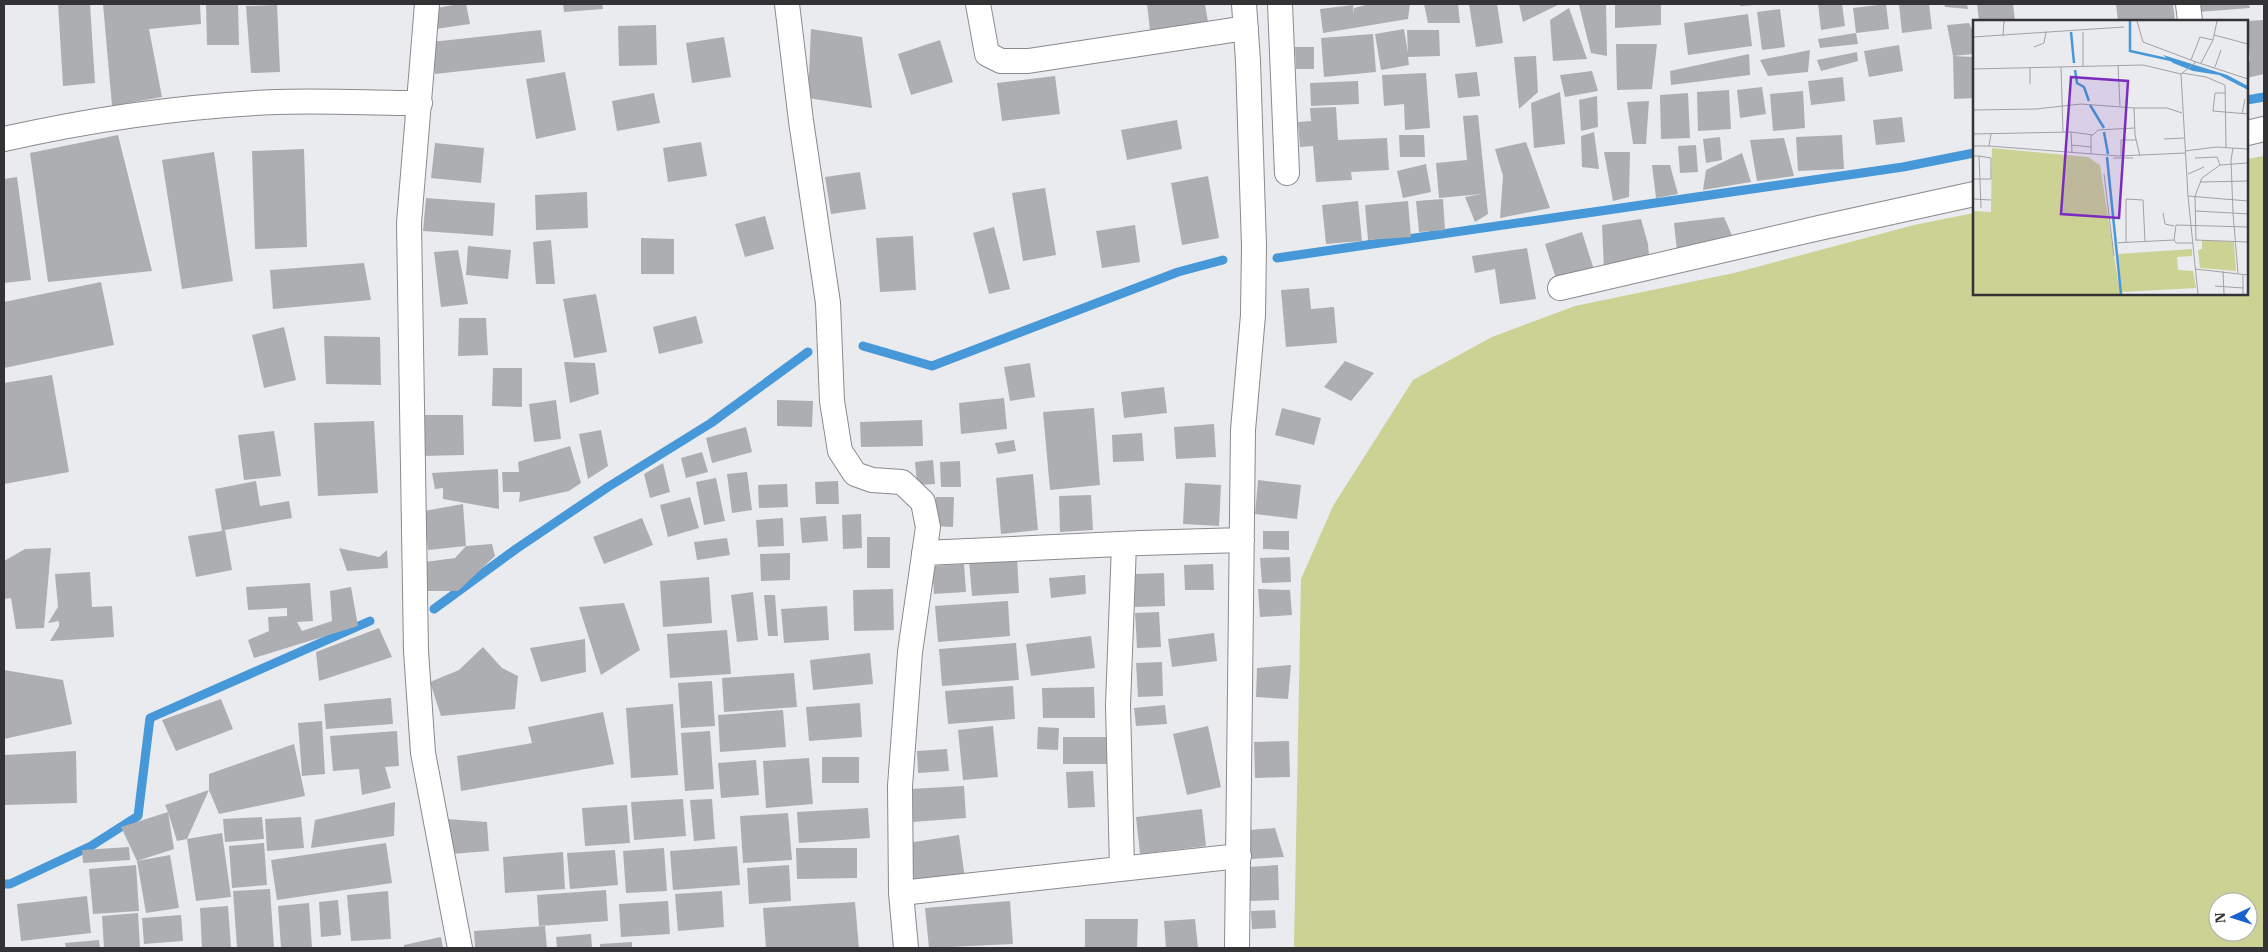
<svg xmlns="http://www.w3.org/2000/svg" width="2268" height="952" viewBox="0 0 2268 952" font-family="'IBM Plex Serif',serif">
	<rect width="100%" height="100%" fill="#eaebef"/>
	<path fill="#cbd294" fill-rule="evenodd" d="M2264,156V948H1294L1301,579L1333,506L1413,380L1492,337L1575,306L1734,273L1914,225L1974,213V294H2247V159ZM2218,902H2248V932H2218Z"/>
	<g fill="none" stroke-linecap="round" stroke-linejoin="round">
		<path stroke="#4698d8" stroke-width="9" d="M2247,100L2264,97
			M1277,258L1903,167L1974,153
			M863,346L932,366L1178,272L1223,260
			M434,609L516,549L608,487L711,423L808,352
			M4,884H10L91,846L138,816L150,718L370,621"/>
	</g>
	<path fill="#adaeb2" d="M58,4H90L95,83L63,86Z
		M103,4H200L201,24L149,29L162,97L112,106Z
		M206,4H238L239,45H207Z
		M459,4H466L470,24L435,29L431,9Z
		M563,4H602L603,9L564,12Z
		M1147,4H1205L1208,22L1150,30Z
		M1370,4H1410L1408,19L1323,33L1320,9L1353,5L1354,15V8Z
		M1424,4H1458L1460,23H1428Z
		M1469,4H1497L1503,43L1476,47Z
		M1519,4H1560L1523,22Z
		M1606,4L1607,56L1591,53L1579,5Z
		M1615,4H1661V25L1615,28Z
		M1740,4H1753L1754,5L1740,6Z
		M1818,4H1842L1845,26L1821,30Z
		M1886,4L1889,29L1856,33L1853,8Z
		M1899,4H1929L1932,29L1902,33Z
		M1944,4H1967L1968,9L1945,7Z
		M1977,4H2013L2015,21H1979Z
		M2116,4H2173L2175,21H2118Z
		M2198,4H2249L2250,8L2198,12Z
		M277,5L280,72L251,73L246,6Z
		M1569,8L1587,59L1553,61L1550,20Z
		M1780,9L1785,47L1762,50L1757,12Z
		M1748,14L1752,46L1688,55L1684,23Z
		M2264,20V74L2247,78V61H2250L2247,21Z
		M1969,23L1974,33V54L1953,56L1947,25Z
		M656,25L657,65L619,66L618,26Z
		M811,29L862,37L872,108L808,98Z
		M1404,29L1408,53L1407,30H1439L1440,56L1408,57L1409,65L1381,70L1375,34Z
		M541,30L545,62L435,74L431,42Z
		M1856,33L1858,44L1820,48L1818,39Z
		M1373,34L1376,72L1324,77L1321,38Z
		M724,37L731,77L692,83L686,43Z
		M940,40L953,82L911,95L898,54Z
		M1616,44H1657L1652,89L1617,90Z
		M1899,45L1903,71L1869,77L1864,51Z
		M1295,47H1314V69H1296Z
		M1810,50L1808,72L1768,76L1760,60Z
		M1857,52L1858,61L1821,71L1817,60Z
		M1749,54L1750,75L1671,85L1670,71Z
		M1536,56L1538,92L1519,109L1514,57Z
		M1953,56L1974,57V98L1954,99Z
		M1592,71L1598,91L1565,97L1560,75Z
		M565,72L576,130L536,139L526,79Z
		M1477,72L1480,96L1458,98L1455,74Z
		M1426,73L1430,128L1405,130L1404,104L1384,106L1382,75Z
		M1055,76L1060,114L1002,121L997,83Z
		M1843,77L1845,101L1811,105L1808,81Z
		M1358,81L1359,104L1311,106L1310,83Z
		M1762,87L1766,114L1740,118L1737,90Z
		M1729,90L1731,129L1698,131L1697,92Z
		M1803,91L1805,128L1773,131L1770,94Z
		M1560,92L1565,144L1534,148L1531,103Z
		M654,93L660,123L617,131L612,101Z
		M1688,93L1690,138L1661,139L1660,95Z
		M1597,96L1598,127L1581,131L1579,100Z
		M1649,101L1646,144H1633L1627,102Z
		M1336,107L1338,140L1387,138L1389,170L1351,172L1352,180L1316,182L1313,146L1300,147L1298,122L1311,121L1310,108Z
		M1478,115L1488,214L1475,222L1465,197L1482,194L1439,198L1436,163L1467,160L1463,116Z
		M1902,117L1905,142L1876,145L1873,120Z
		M1177,120L1182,149L1127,160L1121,130Z
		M1594,132L1599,169L1582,167L1581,136Z
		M118,135L152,271L48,282L30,153Z
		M1399,135H1424L1425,157H1400Z
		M1842,135L1844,169L1798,171L1796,137Z
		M1720,137L1722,160L1706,163L1703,139Z
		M1784,138L1794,176L1757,181L1750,140Z
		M701,142L707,176L668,182L663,148Z
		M1526,142L1550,208L1500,218L1503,176L1495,149Z
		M435,143L484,148L481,183L431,178Z
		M1696,145L1698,172L1680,173L1678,146Z
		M304,149L307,247L255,249L252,151Z
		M214,152L233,281L182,289L162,160Z
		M1604,152H1630L1629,197L1613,201Z
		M1742,153L1751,182L1703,190L1706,170Z
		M1426,164L1431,192L1403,198L1397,171Z
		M1652,165H1670L1678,194L1656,198Z
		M860,172L866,209L831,214L825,177Z
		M1208,176L1219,238L1182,245L1171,183Z
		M17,177L31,280L4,283V179Z
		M1045,188L1056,255L1023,261L1012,193Z
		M587,192L588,228L536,230L535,195Z
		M426,198L495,203L493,236L423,231Z
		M1443,199L1445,230L1419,232L1416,201Z
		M1358,201L1362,241L1326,244L1322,205Z
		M1408,201L1411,237L1368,240L1365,205Z
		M765,216L774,249L745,257L735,224Z
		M1724,217L1734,240L1677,251L1674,223Z
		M1641,219L1648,244L1649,257L1604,270L1602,225Z
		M1135,225L1140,262L1102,268L1096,231Z
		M994,227L1010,289L989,294L973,233Z
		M1582,232L1595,273L1558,285L1545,244Z
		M913,236L916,290L880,292L876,238Z
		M641,238L674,239V274H641Z
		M551,240L555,284H536L533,242Z
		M468,246L511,250L508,279L466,275Z
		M1527,248L1536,299L1500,304L1495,269L1475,273L1472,256Z
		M458,250L468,304L441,307L434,252Z
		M364,263L371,300L273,309L270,270Z
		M101,282L114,345L4,368V302Z
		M1309,288L1311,309L1334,307L1337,343L1286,347L1281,290Z
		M596,294L607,352L574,358L563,299Z
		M696,316L703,343L659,354L653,327Z
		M459,318H486L488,355L458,356Z
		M284,327L296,380L264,388L252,335Z
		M324,336L380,337L381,385L326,384Z
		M1345,361L1374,373L1351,401L1324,387Z
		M564,362L595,363L599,394L570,403Z
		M1030,363L1035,397L1010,401L1004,367Z
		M493,368H522V407L492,406Z
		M52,375L69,472L4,484V383Z
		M1164,387L1167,413L1124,418L1121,392Z
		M1004,398L1007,429L961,434L959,403Z
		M556,400L561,439L534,442L529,404Z
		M777,400L813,401L812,427L777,426Z
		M1094,408L1100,485L1050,490L1043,412Z
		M1282,408L1321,418L1314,445L1275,435Z
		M421,415H463L464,455L423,456Z
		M922,420L923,446L861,447L860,422Z
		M374,421L378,493L318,496L314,423Z
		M1214,424L1216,457L1176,459L1174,427Z
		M746,427L752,452L712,463L706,438Z
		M601,430L608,466L588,479L579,434Z
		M274,431L281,476L244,480L238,435Z
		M1142,433L1144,461L1113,462L1112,435Z
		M1014,440L1016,451L998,454L995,443Z
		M570,446L581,483L569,491L519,502L520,492H503L502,472H519L518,462Z
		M702,452L708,472L686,478L681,458Z
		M933,460L935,484L917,485L915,462Z
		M960,461L961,487H941L940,462Z
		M663,463L670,492L650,498L644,474Z
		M498,469L499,509L443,499V488L435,489L432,473Z
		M747,472L752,510L732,513L727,474Z
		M1033,474L1038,530L1001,534L996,478Z
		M716,478L725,521L704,525L696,482Z
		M1258,480L1301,485L1297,519L1255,514Z
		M256,481L260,506L289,501L292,518L225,530L232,570L196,577L188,536L222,531L215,489Z
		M838,481L839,504H816L815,482Z
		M1185,483L1221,485L1219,526L1183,524Z
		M787,484L788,507L759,508L758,485Z
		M1091,495L1093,530L1060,532L1059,496Z
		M690,497L699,528L668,537L660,505Z
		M936,497H954L953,527L935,526Z
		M463,504L466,546L492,544L495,556L458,591H428L425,562L455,558L466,546L428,550L424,511Z
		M861,514L862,548L843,549L842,515Z
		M826,516L828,541L802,543L800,518Z
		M642,518L653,545L604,564L593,537Z
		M783,518L784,546L758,547L756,520Z
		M1263,531H1289V550L1263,549Z
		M867,537H890V568H867Z
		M727,538L730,555L697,560L694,542Z
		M51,548L44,628L16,629L11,598L4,599V561L25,549Z
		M339,548L379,557L387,550L388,568L347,571Z
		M790,553V580L761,581L760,554Z
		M1017,557L1019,593L972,596L969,560Z
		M1290,557L1291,582L1262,583L1260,558Z
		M964,564L966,592L934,594L932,566Z
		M1213,564L1214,590H1185L1184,565Z
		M90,572L92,607L112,606L114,637L50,641L59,626V621L48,623L58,607L55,574Z
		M1164,573L1165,606L1135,607L1134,574Z
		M1085,575L1086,594L1051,598L1049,578Z
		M709,577L712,623L663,627L660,581Z
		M310,583L313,621L297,622L302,631L332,621L330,591L351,587L358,626L254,658L248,640L269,631L268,617L287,616V608L248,610L246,587Z
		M893,589L894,630L854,631L853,590Z
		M1258,589L1290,590L1292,615L1260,617Z
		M753,592L758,640L737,642L731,595Z
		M764,595H775L778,636H768Z
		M1008,601L1010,636L938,642L935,606Z
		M624,603L640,650L601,675L579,607Z
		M827,606L829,640L784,643L781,609Z
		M1159,612L1161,647L1137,648L1135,613Z
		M379,628L392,657L319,681L316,652Z
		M727,630L731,674L670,678L667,634Z
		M1214,633L1217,661L1172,667L1168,639Z
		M1091,636L1095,668L1031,676L1026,644Z
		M585,639L586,672L541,682L530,648Z
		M1016,643L1019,680L942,686L939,649Z
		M483,647L502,668L518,676L515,709L441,716L430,682L459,670Z
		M870,653L873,684L813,690L810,660Z
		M1162,662L1163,696L1138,697L1136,663Z
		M1291,665L1288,699L1256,697L1257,668Z
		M4,670L63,680L72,724L4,739Z
		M794,673L797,707L724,712L722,678Z
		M712,681L715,726L681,728L678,683Z
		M1013,686L1015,719L948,724L945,691Z
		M1094,687L1095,718H1043L1042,688Z
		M391,698L393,724L326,729L324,704Z
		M221,699L233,729L176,751L162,720Z
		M860,703L862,737L809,741L806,707Z
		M673,704L678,775L631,778L626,708Z
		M1165,705L1167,724L1136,726L1134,708Z
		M783,710L786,747L720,752L718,715Z
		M603,712L614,764L461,791L457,756L532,743L528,727Z
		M322,721L325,774L302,776L298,723Z
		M993,726L998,777L963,780L958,730Z
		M1208,726L1221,787L1187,795L1173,734Z
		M1038,727L1059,728L1058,750L1037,749Z
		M397,731L399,766L385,767L391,788L362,795L359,769L333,771L330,736Z
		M710,731L714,789L685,791L681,733Z
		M1063,737H1108V764H1063Z
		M1289,741L1290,777L1255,778L1254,742Z
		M294,744L305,796L219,814L209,790V774Z
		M947,749L949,771L918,773L917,751Z
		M76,751L77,803L4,805V755Z
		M822,757H859V783H822Z
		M809,758L813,804L766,808L763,761Z
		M756,760L759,795L721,798L718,763Z
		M1093,771L1095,807L1068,808L1066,772Z
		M964,786L966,818L912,822L910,789Z
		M209,790L187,839L177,841L168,812L174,849L137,861L121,827L168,812L165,805Z
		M683,799L686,836L634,840L631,802Z
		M712,799L715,839L694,841L690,800Z
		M395,802L394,836L311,848L315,820Z
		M627,805L630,843L585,846L582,808Z
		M868,808L870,838L799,843L797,812Z
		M1202,809L1206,846L1140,854L1136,817Z
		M788,813L792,860L743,863L740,816Z
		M262,817L264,839L225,842L223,819Z
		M301,817L304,848L267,851L265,819Z
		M447,819L487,822L489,851L451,854Z
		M1275,828L1284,857L1251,859L1249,830Z
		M222,833L231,897L196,901L187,839Z
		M959,835L965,879L915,886L908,843Z
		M264,843L267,885L232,888L229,846Z
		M386,843L392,883L277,900L271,860Z
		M737,846L740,885L673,890L670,851Z
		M129,847L130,860L83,863L82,850Z
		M664,848L667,891L626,893L623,851Z
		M796,848H857V878L797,879Z
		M615,850L618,885L570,889L567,853Z
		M563,852L565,889L505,893L503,857Z
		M170,855L179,908L146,913L137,861Z
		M136,865L139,911L93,914L89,869Z
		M789,865L791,901L749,904L747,868Z
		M1278,865L1279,900L1249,901L1248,867Z
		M270,889L274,948H237L233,891Z
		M606,890L608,921L539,926L537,895Z
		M388,891L391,939L351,941L347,895Z
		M722,891L724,927L678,931L675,894Z
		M87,896L91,933L21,941L17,904Z
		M338,900L341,935L321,937L319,902Z
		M668,901L670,934L621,937L619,904Z
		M1010,901L1013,944L929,948L925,908Z
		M855,902L859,948H766L763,908Z
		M309,903L312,948H281L278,906Z
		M228,906L231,948H202L200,908Z
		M1275,910L1276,928L1252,929L1251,911Z
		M138,913L140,948H104L102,916Z
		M181,915L183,941L144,944L142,918Z
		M1085,919H1138L1137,948H1085Z
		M1195,919L1198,948H1166L1164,921Z
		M545,926L547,948H475L474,931Z
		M591,934L592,948H557L556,937Z
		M441,937L443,948H404V945Z
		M99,940L100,948H66L65,943Z
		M632,942V948H600V944Z"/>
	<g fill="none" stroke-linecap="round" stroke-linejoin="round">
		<g stroke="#898a8e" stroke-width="26">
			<path id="street" d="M427,4L409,223L416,651L423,753L460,948
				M787,4L801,121L828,303L832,401L840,451L855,474L872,480L902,482L923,502L928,527L910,652L900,786L901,893L906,948
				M978,4L987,54L1001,61H1028L1246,28
				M1280,4L1287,173
				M2188,4L2190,21
				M2247,133L2264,129
				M4,139C93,119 183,106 275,102C323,100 372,103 420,103
				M1560,288L1819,228L1974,194
				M924,553L1141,543L1242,540
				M1122,868L1118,705L1124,544
				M901,893L1239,856
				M1237,948L1243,430L1253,315L1254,246L1248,61L1244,4"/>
		</g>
		<use href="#street" stroke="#fff" stroke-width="24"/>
	</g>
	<g transform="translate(1973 20)">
		<rect width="275" height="275" fill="#eaebef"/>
		<path d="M19,128L115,137L127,145L147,274H0V191L18,192ZM229,220L261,222L263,251L227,248L225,230L229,229ZM219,229V236L204,237L205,250L220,251L223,268L149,272L145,234Z" fill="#cbd294"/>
		<path d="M190,35L254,55L275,66V70L246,55L220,51L200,43Z" fill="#4698d8"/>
		<path fill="none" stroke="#4698d8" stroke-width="2.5" d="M157,1V31L198,40M98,12L101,43M102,50L104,63L111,67L116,81M117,85L131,108M131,112L135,134M134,137L148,274"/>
		<path fill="none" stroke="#a1a1a5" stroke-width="1" d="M164,1L170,22L223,42M241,15L275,24M30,16L31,1M0,17L151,7M61,27L71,23L73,12M218,40L227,17L240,20M228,43L240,20L244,1M145,45L147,86M110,46V12M88,47L90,112M242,47L248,30M57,48V64M0,49L170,45L208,54L215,176L225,274M209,53L233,57L252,65L253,127M208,54L223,42L275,59M253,73H242L240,91L275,94M161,88H194L209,93M0,90L63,89L108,84L161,88L162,115L167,136M269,94L272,79M98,112L99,132M0,114L98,112L120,115L125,110L162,108M18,114L16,126L146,136L212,133M191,119L211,118M98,125L118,127M0,126H16M260,128L258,140L260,193L275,194M212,131L243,127L275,129M118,134V115M0,136H6L8,188M148,136V120H163M140,138H160M222,138L244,137L247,145M131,154L141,236M215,154L231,147M0,159H18V138L6,136M227,162L275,161M215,176L275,181M0,179L18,180M222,191L260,193L265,253M190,193L192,204L201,206M201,220L203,205L275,207M222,220L275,222M223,220L222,176L229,158L247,145L275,143M141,223L201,220L203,223H220M153,223V179L170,180L172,222M222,249L275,255M250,251L251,274M242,266L270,268M270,274V254"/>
		<path fill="#7b2cbf" fill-opacity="0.15" stroke="#7b2cbf" stroke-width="2.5" d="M98,57L155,61L146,198L88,194Z"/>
		<rect width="275" height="275" fill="none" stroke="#333335" stroke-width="2.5"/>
	</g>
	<rect width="2268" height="952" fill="none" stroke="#333335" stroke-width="10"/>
	<g transform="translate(2233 917) rotate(266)"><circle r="24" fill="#ffffff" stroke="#adadae"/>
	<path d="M0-4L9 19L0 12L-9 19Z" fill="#1a63ce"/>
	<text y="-8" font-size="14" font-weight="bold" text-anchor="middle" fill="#333335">N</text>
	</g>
</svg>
